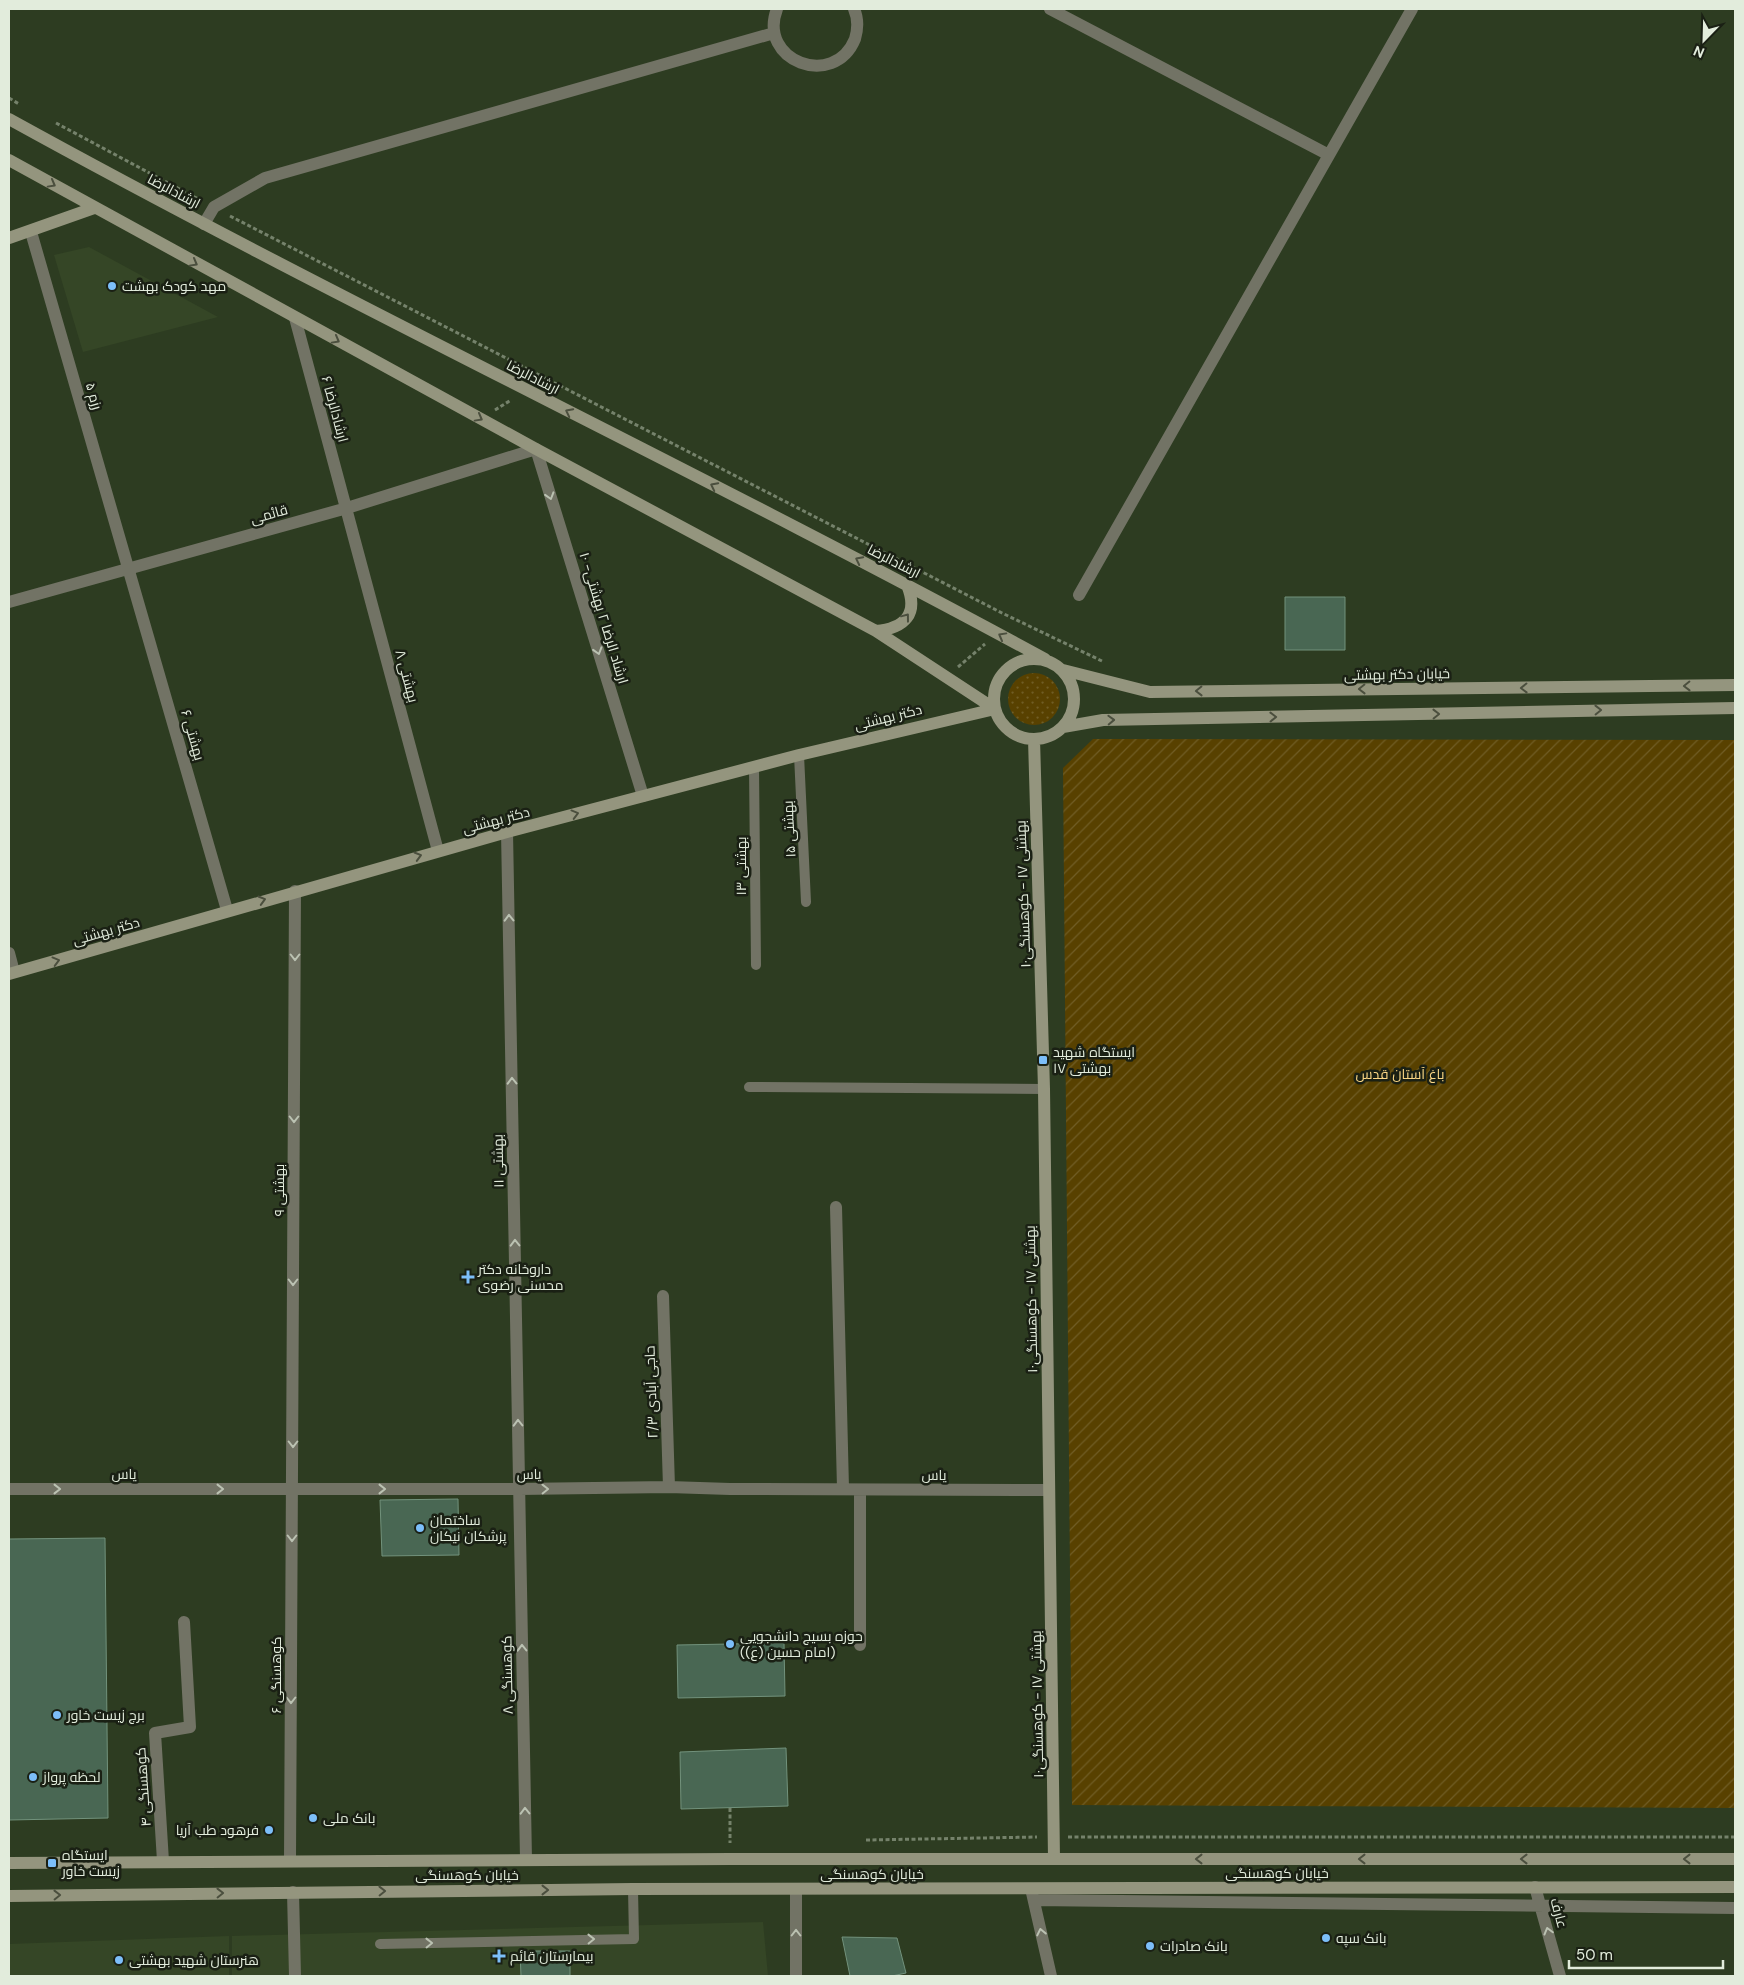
<svg xmlns="http://www.w3.org/2000/svg" width="1744" height="1985" viewBox="0 0 1744 1985" font-family="'DM Sans',Cairo,sans-serif">
	<defs>
		<pattern id="grass-dots" width="8" height="8" patternUnits="userSpaceOnUse" patternTransform="scale(1.25)"><rect width="8" height="8" fill="#584100"/><path d="M2 2h.1M6 6h.1" fill="none" stroke="#705d25" stroke-width="1.8" stroke-linecap="round"/></pattern>
		<pattern id="garden-furrows" width="10" height="10" patternUnits="userSpaceOnUse" patternTransform="scale(1.25)"><rect width="10" height="10" fill="#584100"/><path d="M-1 1l2-2M0 10L10 0M9 11l2-2" fill="none" stroke="#705d25"/></pattern>
	</defs>
	<rect width="100%" height="100%" fill="#2d3c21"/>
	<path fill="#354626" d="M89,247L218,317L83,352L54,255Z
		M763,1922L768,1976H232V1936Z
		M229,1936V1976H9V1944Z"/>
	<path fill="url(#grass-dots)" d="M1008 699a26 26 0 1 1 52 0a26 26 0 1 1-52 0Z"/>
	<path fill="url(#garden-furrows)" d="M1093,739L1735,740V1808L1072,1805L1063,768Z"/>
	<path fill="#496753" stroke="#72927c" d="M1285,597H1345V650H1285Z
		M458,1499L459,1555L382,1556L380,1500Z
		M105,1538L108,1818L9,1820V1539Z
		M784,1643L785,1696L678,1698L677,1645Z
		M786,1748L788,1806L681,1809L680,1752Z
		M842,1937L897,1938L906,1973L892,1976H850Z
		M520,1951H570V1976H521Z"/>
	<g fill="none" stroke-linecap="round" stroke-linejoin="round">
		<path stroke="#75826b" stroke-width="3" stroke-dasharray="4 2.5" stroke-linecap="butt" d="M9,98L19,104
			M56,123L200,200
			M230,216L1002,613L1104,662
			M495,410L511,400
			M958,667L985,644
			M730,1808V1843
			M1068,1837H1735
			M866,1840L1037,1837"/>
		<path stroke="#727365" stroke-width="10" d="M799,755L806,902
			M754,767L756,965
			M749,1087L1044,1089
			M380,1944L634,1939L633,1889"/>
		<path stroke="#727365" stroke-width="12" d="M777,9C757,61 834,90 855,39C858,29 858,18 854,9
			M1050,9L1329,155
			M204,224L214,207L265,178L774,33
			M31,232L227,910
			M295,318L438,851
			M1079,595L1412,9
			M9,602L347,508L536,449L643,796
			M507,832L526,1859
			M9,953L14,972
			M836,1207L843,1488
			M663,1296L669,1487
			M9,1489H519L669,1487L730,1489L1049,1490
			M860,1490V1645
			M290,1860L295,891
			M163,1861L155,1733L190,1727L184,1622
			M1535,1887L1560,1976
			M796,1889V1976
			M293,1892L295,1976
			M1032,1893L1051,1976
			M1034,1900L1735,1908"/>
		<path stroke="#94957e" stroke-width="12" d="M9,119C350,307 703,473 1045,659
			M9,160L536,449L876,631L995,709
			M9,238L94,208
			M876,631C905,628 919,614 907,585
			M994 699a40 40 0 1 1 80 0a40 40 0 1 1-80 0Z
			M1063,670L1150,692L1735,685
			M1063,727L1103,720L1735,708
			M1034,739L1044,1089L1054,1859
			M9,974L507,832L799,755L995,709
			M9,1863L730,1859H1735
			M9,1896L633,1889L1735,1887"/>
	</g>
	<defs><path id="oneway-chevron" d="M-2-3.5L2.5 0L-2 3.5" fill="none" stroke-width="1.6" stroke-linecap="round" stroke-linejoin="round" transform="scale(1.25)"/></defs>
	<g stroke="#4b4f3e">
		<use href="#oneway-chevron" transform="translate(52 184) rotate(29)"/>
		<use href="#oneway-chevron" transform="translate(194 263) rotate(29)"/>
		<use href="#oneway-chevron" transform="translate(336 340) rotate(29)"/>
		<use href="#oneway-chevron" transform="translate(569 412) rotate(-153)"/>
		<use href="#oneway-chevron" transform="translate(479 418) rotate(29)"/>
		<use href="#oneway-chevron" transform="translate(714 486) rotate(-153)"/>
		<use href="#oneway-chevron" transform="translate(859 560) rotate(-153)"/>
		<use href="#oneway-chevron" transform="translate(906 617) rotate(-53)"/>
		<use href="#oneway-chevron" transform="translate(1002 636) rotate(-151)"/>
		<use href="#oneway-chevron" transform="translate(1687 686) rotate(179)"/>
		<use href="#oneway-chevron" transform="translate(1524 688) rotate(179)"/>
		<use href="#oneway-chevron" transform="translate(1362 689) rotate(179)"/>
		<use href="#oneway-chevron" transform="translate(1199 691) rotate(179)"/>
		<use href="#oneway-chevron" transform="translate(1598 710) rotate(-1)"/>
		<use href="#oneway-chevron" transform="translate(1436 714) rotate(-1)"/>
		<use href="#oneway-chevron" transform="translate(1273 717) rotate(-1)"/>
		<use href="#oneway-chevron" transform="translate(1111 720) rotate(-2)"/>
		<use href="#oneway-chevron" transform="translate(575 814) rotate(-15)"/>
		<use href="#oneway-chevron" transform="translate(418 856) rotate(-16)"/>
		<use href="#oneway-chevron" transform="translate(262 900) rotate(-16)"/>
		<use href="#oneway-chevron" transform="translate(56 961) rotate(-15)"/>
		<use href="#oneway-chevron" transform="translate(1199 1859) rotate(-180)"/>
		<use href="#oneway-chevron" transform="translate(1362 1859) rotate(-180)"/>
		<use href="#oneway-chevron" transform="translate(1524 1859) rotate(-180)"/>
		<use href="#oneway-chevron" transform="translate(1687 1859) rotate(-180)"/>
		<use href="#oneway-chevron" transform="translate(545 1890)"/>
		<use href="#oneway-chevron" transform="translate(382 1891) rotate(-1)"/>
		<use href="#oneway-chevron" transform="translate(220 1893) rotate(-1)"/>
		<use href="#oneway-chevron" transform="translate(57 1895) rotate(-1)"/>
	</g>
	<g stroke="#bbc2b2">
		<use href="#oneway-chevron" transform="translate(550 496) rotate(73)"/>
		<use href="#oneway-chevron" transform="translate(598 651) rotate(73)"/>
		<use href="#oneway-chevron" transform="translate(509 918) rotate(-91)"/>
		<use href="#oneway-chevron" transform="translate(295 957) rotate(90)"/>
		<use href="#oneway-chevron" transform="translate(512 1081) rotate(-91)"/>
		<use href="#oneway-chevron" transform="translate(294 1119) rotate(90)"/>
		<use href="#oneway-chevron" transform="translate(515 1243) rotate(-91)"/>
		<use href="#oneway-chevron" transform="translate(293 1282) rotate(90)"/>
		<use href="#oneway-chevron" transform="translate(518 1423) rotate(-91)"/>
		<use href="#oneway-chevron" transform="translate(293 1444) rotate(90)"/>
		<use href="#oneway-chevron" transform="translate(57 1489)"/>
		<use href="#oneway-chevron" transform="translate(220 1489)"/>
		<use href="#oneway-chevron" transform="translate(382 1489)"/>
		<use href="#oneway-chevron" transform="translate(545 1489) rotate(-1)"/>
		<use href="#oneway-chevron" transform="translate(292 1538) rotate(90)"/>
		<use href="#oneway-chevron" transform="translate(522 1648) rotate(-91)"/>
		<use href="#oneway-chevron" transform="translate(291 1700) rotate(90)"/>
		<use href="#oneway-chevron" transform="translate(525 1811) rotate(-91)"/>
		<use href="#oneway-chevron" transform="translate(1548 1931) rotate(-105)"/>
		<use href="#oneway-chevron" transform="translate(1041 1932) rotate(-102)"/>
		<use href="#oneway-chevron" transform="translate(796 1933) rotate(-90)"/>
		<use href="#oneway-chevron" transform="translate(591 1939) rotate(-1)"/>
		<use href="#oneway-chevron" transform="translate(429 1943) rotate(-1)"/>
	</g>
	<g fill="#7cbef9" stroke="#1a2014" stroke-width="2">
		<circle cx="112" cy="286" r="5"/>
		<rect x="1038" y="1055" width="10" height="10" rx="2.5"/>
		<path d="M465.5 1269.5h5v5h5v5h-5v5h-5v-5h-5v-5h5z"/>
		<circle cx="420" cy="1528" r="5"/>
		<circle cx="730" cy="1644" r="5"/>
		<circle cx="57" cy="1715" r="5"/>
		<circle cx="33" cy="1777" r="5"/>
		<circle cx="313" cy="1818" r="5"/>
		<circle cx="269" cy="1830" r="5"/>
		<rect x="47" y="1858" width="10" height="10" rx="2.5"/>
		<circle cx="1326" cy="1938" r="5"/>
		<circle cx="1150" cy="1946" r="5"/>
		<path d="M496.5 1948.5h5v5h5v5h-5v5h-5v-5h-5v-5h5z"/>
		<circle cx="119" cy="1960" r="5"/>
	</g>
	<g text-anchor="middle" stroke-width="5" stroke-linejoin="round" paint-order="stroke">
		<g font-size="14" fill="#e2ecdc" stroke="#1a2014">
			<text transform="translate(174 191) rotate(28)" y="5">ارشادالرضا</text>
			<text transform="translate(533 377) rotate(27)" y="5">ارشادالرضا</text>
			<text transform="translate(94 396) rotate(74)" y="5">رزم ۵</text>
			<text transform="translate(335 409) rotate(75)" y="5">ارشادالرضا ۶</text>
			<text transform="translate(269 514) rotate(-16)" y="5">قائمی</text>
			<text transform="translate(894 561) rotate(27)" y="5">ارشادالرضا</text>
			<text transform="translate(604 618) rotate(73)" y="5">ارشاد الرضا ۲ بهشتی- ۱۰</text>
			<text transform="translate(1397 674) rotate(-1)" y="5">خیابان دکتر بهشتی</text>
			<text transform="translate(407 676) rotate(75)" y="5">بهشتی ۸</text>
			<text transform="translate(888 717) rotate(-14)" y="5">دکتر بهشتی</text>
			<text transform="translate(193 735) rotate(74)" y="5">بهشتی ۶</text>
			<text transform="translate(496 820) rotate(-15)" y="5">دکتر بهشتی</text>
			<text transform="translate(789 829) rotate(-93)" y="5">بهشتی ۱۵</text>
			<text transform="translate(741 866) rotate(-90)" y="5">بهشتی ۱۳</text>
			<text transform="translate(1023 894) rotate(-92)" y="5">بهشتی ۱۷ - کوهسنگی۱۰</text>
			<text transform="translate(106 931) rotate(-16)" y="5">دکتر بهشتی</text>
			<text transform="translate(498 1161) rotate(-91)" y="5">بهشتی ۱۱</text>
			<text transform="translate(279 1190) rotate(-90)" y="5">بهشتی ۹</text>
			<text transform="translate(1031 1299) rotate(-91)" y="5">بهشتی ۱۷ - کوهسنگی۱۰</text>
			<text transform="translate(651 1392) rotate(-92)" y="5">حاجی آبادی ۲/۳</text>
			<text x="124" y="1479">یاس</text>
			<text transform="translate(529 1474) rotate(-1)" y="5">یاس</text>
			<text x="934" y="1480">یاس</text>
			<text transform="translate(276 1675) rotate(-90)" y="5">کوهسنگی ۶</text>
			<text transform="translate(507 1675) rotate(-91)" y="5">کوهسنگی ۸</text>
			<text transform="translate(1037 1704) rotate(-91)" y="5">بهشتی ۱۷ - کوهسنگی۱۰</text>
			<text transform="translate(143 1787) rotate(-94)" y="5">کوهسنگی ۴</text>
			<text x="1277" y="1878">خیابان کوهسنگی</text>
			<text x="872" y="1879">خیابان کوهسنگی</text>
			<text x="467" y="1880">خیابان کوهسنگی</text>
			<text transform="translate(1559 1913) rotate(75)" y="5">عارف</text>
		</g>
		<g font-size="14" fill="#e2ecdc" stroke="#1a2014" text-anchor="start">
			<text x="122" y="291">مهد کودک بهشت</text>
			<text x="1053" y="1057">ایستگاه شهید<tspan x="1053" dy="16">بهشتی ۱۷</tspan></text>
			<text x="478" y="1274">داروخانه دکتر<tspan x="478" dy="16">محسنی رضوی</tspan></text>
			<text x="430" y="1525">ساختمان<tspan x="430" dy="16">پزشکان نیکان</tspan></text>
			<text x="740" y="1641">حوزه بسیج دانشجویی<tspan x="740" dy="16">(امام حسین (ع))</tspan></text>
			<text x="67" y="1720">برج زیست خاور</text>
			<text x="43" y="1782">لحظه پرواز</text>
			<text x="323" y="1823">بانک ملی</text>
			<text x="259" y="1835" text-anchor="end">فرهود طب آریا</text>
			<text x="62" y="1860">ایستگاه<tspan x="62" dy="16">زیست خاور</tspan></text>
			<text x="1336" y="1943">بانک سپه</text>
			<text x="1160" y="1951">بانک صادرات</text>
			<text x="510" y="1961">بیمارستان قائم</text>
			<text x="129" y="1965">هنرستان شهید بهشتی</text>
		</g>
		<g font-size="14" fill="#fbd785" stroke="#1a2014">
			<text x="1400" y="1079">باغ آستان قدس</text>
		</g>
	</g>
	<rect width="1744" height="1985" fill="none" stroke="#e2ecdc" stroke-width="20"/>
	<g transform="translate(1704 40) rotate(203)" stroke="#1a2014" stroke-width="4" paint-order="stroke">
	<path d="M0-4L9 19L0 12L-9 19Z" fill="#e2ecdc"/>
	<text y="-8" font-size="14" font-weight="bold" text-anchor="middle" fill="#e2ecdc">N</text>
	</g>
	<path d="M1569 1960v8h154v-8" fill="none" stroke="#e2ecdc" stroke-width="2.5"/>
	<text x="1576" y="1960" font-size="15" fill="#e2ecdc" stroke="#1a2014" stroke-width="4" paint-order="stroke">50 m</text>
</svg>
